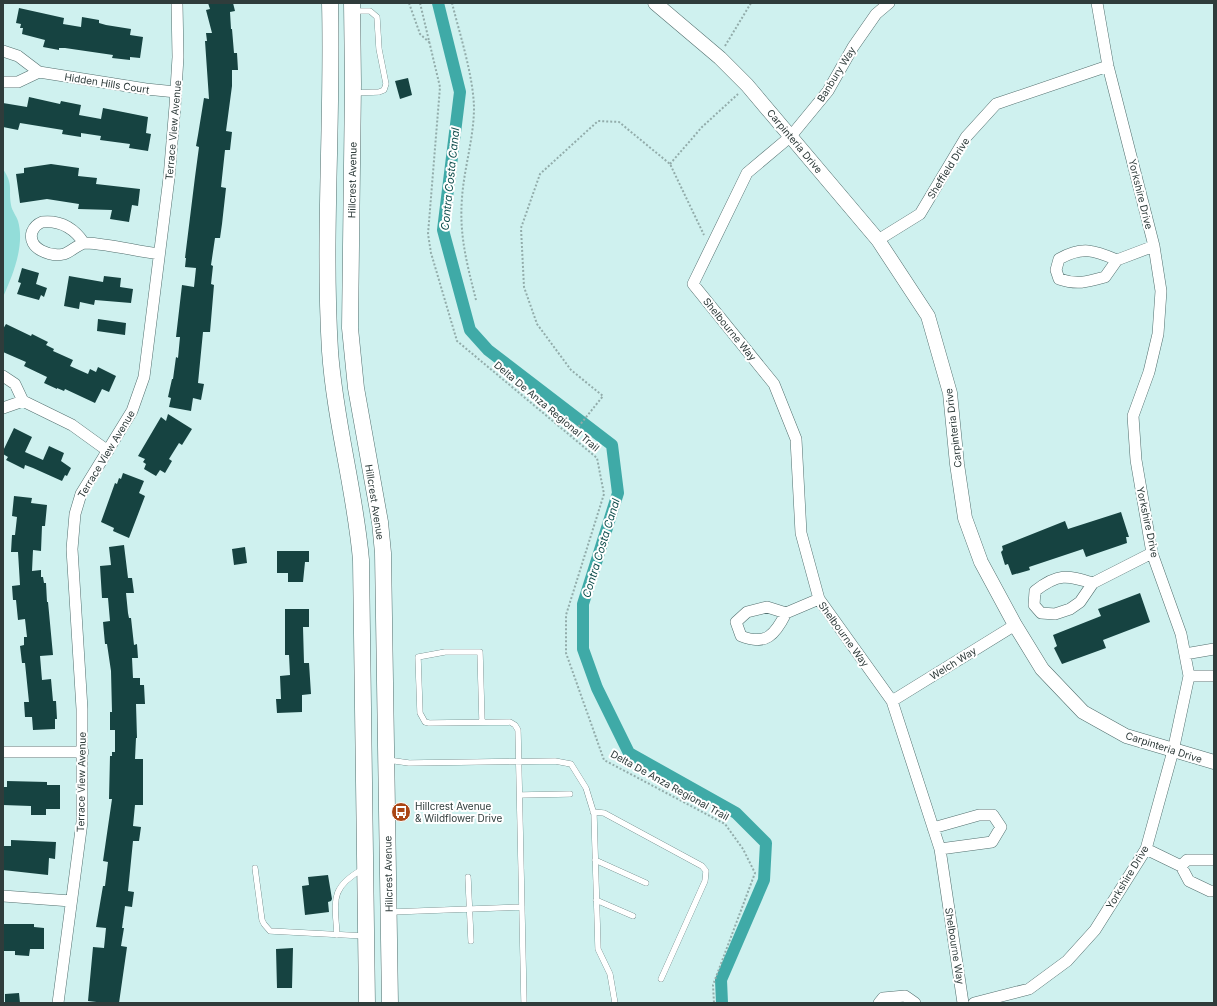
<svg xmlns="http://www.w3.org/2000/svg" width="1217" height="1006" viewBox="0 0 1217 1006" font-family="Inter,sans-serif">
	<rect width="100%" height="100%" fill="#cff1ef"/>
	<path fill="#93ddd9" d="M3,169C14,186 8,188 11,205C12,211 16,215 18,221C25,245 13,275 3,297Z"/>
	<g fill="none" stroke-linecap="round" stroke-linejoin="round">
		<path stroke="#3faaa7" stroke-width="12" d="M438,3L460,92L443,230L470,330L488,350L612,445L618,493L583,604V649L597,688L629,753L736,813L766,843L764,880L721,980L722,1003"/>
	</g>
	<path fill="#164341" d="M208,3H233L235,11L230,12L231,29H232L234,53H237L238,70H232V86L226,131L232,132L230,150H225L221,187L226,188L222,224L220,238H215L211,265L213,266L211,284L214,285L210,332H203L198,383L204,384L201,400L193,398L191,411L169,407L171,398L168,397L172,379H173L176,357L178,358L180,337H176L182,285L194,287L196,268L185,267L186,258H185L195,177L199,147L196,146L198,135L204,98L209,99L205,41H207L206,33H212L206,10L210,9Z
		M19,8L64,18L63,24L81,27L82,17L99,20V23L106,25L131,29L130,35L143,37L140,58L130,57V60L112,58L113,55L65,48H59V50L43,47L45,40L22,34L23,28H20L21,24L16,23Z
		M408,78L412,95L400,99L395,81Z
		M29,97L60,104L61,101L81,105L79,115L101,119L103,108L148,117L146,133L151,134L148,151L129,148L130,144L100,140L101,136L81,133V137L62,134L63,130L20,123L18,130L3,127V103L27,107Z
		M51,164L79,168L78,176L97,178L96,184L140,189L138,206L132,205L129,222L110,219L112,210L78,209L79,204L47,199L20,203L16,174L24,173V168Z
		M22,268L39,273L36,284L47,288L44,297L41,295L39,300L17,294L21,283L18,282Z
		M69,276L103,282L104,276L121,278L120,287L133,289L131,303L95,300L94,305L80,302L79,309L64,306Z
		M98,319L126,323L125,335L97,331Z
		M6,324L31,336L32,334L48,342L46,345L54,349L53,351L73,360L70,366L88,374L90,369L96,372L98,367L116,376L109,392L102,389L95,403L65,389L64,391L57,388V389L44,383L47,377L24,366L26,362L3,352V329Z
		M168,414L192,429L182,445L179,443L169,459L172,461L165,473L160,470L156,476L144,469L146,464L143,462L145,459L138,456L161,417L166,421Z
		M14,428L32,437L25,452L43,460L49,446L64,453L61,461L71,468L67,476L65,475L62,481L33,468L25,465L24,469L6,460L8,457L3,454V451Z
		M123,473L144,481L139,493L145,496L129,538L113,531L114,528L101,522L115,483L117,484L119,478L121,479Z
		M14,496L32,498L31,503L47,505L45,526H42L41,551L33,550L32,571L41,570V577H43L44,583H46L47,602H48L53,655L40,656L42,680L51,679L53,701H56L57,719H55V729L33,730L32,717H25L24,702H29L25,663H22L20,646L24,645V637H27L25,619L18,620L16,600H13L12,586L20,585L18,552H11L12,535H15L17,517L12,516Z
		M1121,512L1129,537H1126L1127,543L1086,557L1083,549L1029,567L1030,570L1012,575L1008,564L1005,565L1001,552L1003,550L1002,546L1065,521L1068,529Z
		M124,545L128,578H132L134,593H126L128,613L129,618H131L134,645L137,644L138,658H132L133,678H140V685H144L145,704H136L137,738H136L135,759H143V805H135L133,826L141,827L139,841H133L128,891L134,892L132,907L125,906L122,928H124L121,946L127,947L119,1003H105L88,1001L93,947L104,948L106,928L96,927L103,886H105L108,862L103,861L112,799H109L110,756H112V752H115V730H110V712H112L111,671L107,644H105L103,622L110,621L108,598H102L100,566L111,565L109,547Z
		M245,547L247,563L234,565L232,549Z
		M277,551H309V562H305L303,582H288V573H277Z
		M1140,593L1150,622L1103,640L1106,648L1062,664L1054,648L1057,646L1053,635L1101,616L1098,609Z
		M285,609H309V627H303L304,663H309L311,694L302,695V712L277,713L276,699H281L280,676L290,675L289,655H285Z
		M7,781L47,782V785H60V809H46V815H31V806L3,805V787H7Z
		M11,840L56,842L55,859L49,858L48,875L3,870V846H11Z
		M328,875L332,899L331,901L328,902L329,912L305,915L302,886L309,885L308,877Z
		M3,924H34V927L44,928V949H30L29,956L15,955V951H3Z
		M293,948L292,988H277L276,949Z
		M19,993L20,1003H5V994Z"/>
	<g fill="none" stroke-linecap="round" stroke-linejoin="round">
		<g stroke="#526f6e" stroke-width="6">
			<path id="service" d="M353,11H370L377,17L379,49L386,84L384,90L379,92L353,93
				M482,722L480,652H445L418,657L420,713L425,722L429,723L510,722L515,725L518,730L524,1003
				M388,760L409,763L555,761L571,764L586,788L594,814L598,949L610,974L615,1003
				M520,795L570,794
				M593,812L604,813L702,866L706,871L705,881L661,979
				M595,860L646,883
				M255,868L262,920L264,924L270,931L365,936
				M468,877L471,941
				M596,900L633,916
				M391,912L522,907
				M337,935C335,901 329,888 363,869"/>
		</g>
		<g stroke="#526f6e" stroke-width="12">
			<path id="minor" d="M889,3L876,14L853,47L828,91L791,136L747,173L693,284L774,384L796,439L801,533L819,599L892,701L940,849L963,1003
				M3,51L18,56L39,72
				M3,82H18L39,72L146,89L176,92
				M878,240L920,214L966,137L996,104L1108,66
				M84,243C74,228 61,220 42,222C37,224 34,227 32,232C27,249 51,257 64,254C71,252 79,243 86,243C110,244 135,251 159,254
				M1117,260C1094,250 1082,246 1059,259L1056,270L1059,279C1077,285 1087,282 1105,277L1117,260L1154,246
				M3,376L15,384L23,401L72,425L108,451
				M3,408L23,401
				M1093,583C1067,575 1058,573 1035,591L1034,605L1041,613L1055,614L1070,609L1080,602L1093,583L1152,553
				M786,613C775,635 766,646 741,636L736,622L747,612L767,607L786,613L819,599
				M1185,654L1214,649
				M1189,676H1214
				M892,701L1015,625
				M3,752H83
				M933,828L979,815H993L1001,827L992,842L940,849
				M1146,849L1181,866L1189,881L1210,891H1214
				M1181,866L1187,860H1214
				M3,896L71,901
				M58,1003L82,822V709L72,549L75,514L81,494L132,411L144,377L169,178L175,106L178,57L177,3
				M879,1003L883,998L905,996L915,1003
				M974,1003L1029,989L1067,961L1095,930L1146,849L1173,751L1189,676L1181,634L1152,553L1136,460L1133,416L1149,372L1158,334L1161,291L1154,246L1108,66L1097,3"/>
		</g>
		<g stroke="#526f6e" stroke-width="15">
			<path id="tertiary" d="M655,3L720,58L747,85L878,240L928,316L950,393L957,464L965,518L981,562L1015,625L1042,669L1083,712L1126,736L1214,762"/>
		</g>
		<g stroke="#526f6e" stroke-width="17">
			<path id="secondary" d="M330,3C333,119 323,235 330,351C335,422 355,490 361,560L367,1003
				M352,3L353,84L350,328L356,388L380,522L383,553L390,1003"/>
		</g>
		<path stroke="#92acaa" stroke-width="2" stroke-dasharray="2 2" stroke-linecap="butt" d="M409,3L420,34L430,43
			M420,3L440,87L428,234L431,253L457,341L597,458L604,494L566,615V653L604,760L725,824L743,849L755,873L713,985L714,1003
			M452,3C460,35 473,75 474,107C474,138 464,168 462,198C459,235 467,264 476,300
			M725,46L751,3
			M670,164L702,127L738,94
			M571,436L603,396L571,370L537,324L524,287L521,228L540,174L598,121L619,122L670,164L704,235"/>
		<use href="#service" stroke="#fff" stroke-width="5.5"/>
		<use href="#minor" stroke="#fff" stroke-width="11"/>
		<use href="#tertiary" stroke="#fff" stroke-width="14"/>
		<use href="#secondary" stroke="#fff" stroke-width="16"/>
	</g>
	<defs>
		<g id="bus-disc" transform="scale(1)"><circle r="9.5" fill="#aa4615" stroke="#fff"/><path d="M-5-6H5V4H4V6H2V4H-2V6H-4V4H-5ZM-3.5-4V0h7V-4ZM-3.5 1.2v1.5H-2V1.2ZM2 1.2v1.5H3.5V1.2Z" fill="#fff"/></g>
	</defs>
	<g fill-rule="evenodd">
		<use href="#bus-disc" x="401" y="812"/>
	</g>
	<g text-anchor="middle" stroke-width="4" stroke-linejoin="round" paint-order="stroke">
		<g font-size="10" fill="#2f3c3b" stroke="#fff">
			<text transform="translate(836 74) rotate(-58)" y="4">Banbury Way</text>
			<text transform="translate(107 83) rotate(9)" y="4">Hidden Hills Court</text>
			<text transform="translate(173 130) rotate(-85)" y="4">Terrace View Avenue</text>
			<text transform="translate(795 141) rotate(50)" y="4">Carpinteria Drive</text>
			<text transform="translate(948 168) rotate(-58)" y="4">Sheffield Drive</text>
			<text transform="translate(352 180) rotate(-89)" y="4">Hillcrest Avenue</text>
			<text transform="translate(1141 194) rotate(76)" y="4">Yorkshire Drive</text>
			<text transform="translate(730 329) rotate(51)" y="4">Shelbourne Way</text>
			<text transform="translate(547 406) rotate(40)" y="4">Delta De Anza Regional Trail</text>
			<text transform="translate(953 428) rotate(-97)" y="4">Carpinteria Drive</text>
			<text transform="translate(106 454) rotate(-59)" y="4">Terrace View Avenue</text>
			<text transform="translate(375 502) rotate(81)" y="4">Hillcrest Avenue</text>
			<text transform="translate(1148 522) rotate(78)" y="4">Yorkshire Drive</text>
			<text transform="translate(844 634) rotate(54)" y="4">Shelbourne Way</text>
			<text transform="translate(953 663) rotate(-32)" y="4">Welch Way</text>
			<text transform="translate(1164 747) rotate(18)" y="4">Carpinteria Drive</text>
			<text transform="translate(81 782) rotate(-89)" y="4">Terrace View Avenue</text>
			<text transform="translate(670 785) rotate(29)" y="4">Delta De Anza Regional Trail</text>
			<text transform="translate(388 874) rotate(-91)" y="4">Hillcrest Avenue</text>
			<text transform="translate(1127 877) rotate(-59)" y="4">Yorkshire Drive</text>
			<text transform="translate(955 946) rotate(81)" y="4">Shelbourne Way</text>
		</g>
		<g font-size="10" fill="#2f3c3b" stroke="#fff" text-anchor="start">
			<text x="415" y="810">Hillcrest Avenue<tspan x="415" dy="12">&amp; Wildflower Drive</tspan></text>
		</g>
		<g font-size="11" font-style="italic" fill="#104e4d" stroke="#fff">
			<text transform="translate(450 179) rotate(-84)" y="4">Contra Costa Canal</text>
			<text transform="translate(601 548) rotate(-73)" y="4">Contra Costa Canal</text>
		</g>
	</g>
	<rect width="1217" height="1006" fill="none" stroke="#2f3c3b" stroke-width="8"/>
</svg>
